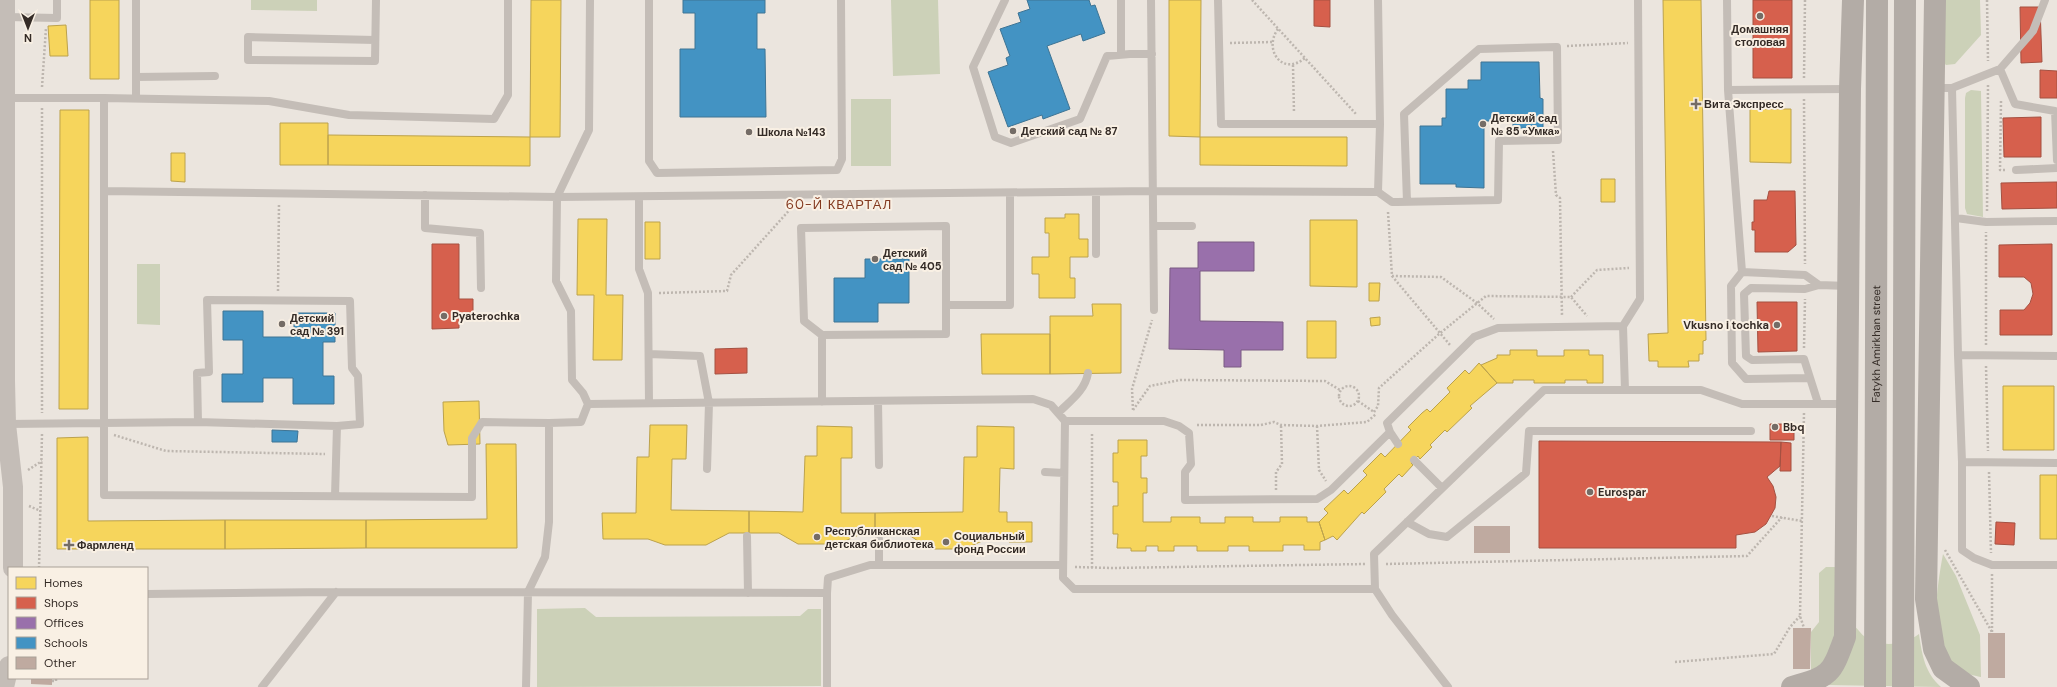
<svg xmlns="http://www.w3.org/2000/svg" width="2057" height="687" viewBox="0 0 2057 687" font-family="'DM Sans',sans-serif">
	<rect width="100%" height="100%" fill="#ebe5de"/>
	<path fill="#ccd1b8" d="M251,0H317V11L251,10Z
		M891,0H938L940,74L893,76Z
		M1943,0H1980L1981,35L1955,64L1946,65L1942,61Z
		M1971,90L1981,91L1983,217L1967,214L1965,208V98L1966,93Z
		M851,99H891V166H851Z
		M137,264H160V325L137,324Z
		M1943,554L1956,576L1980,635L1981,677C1973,676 1952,669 1947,663C1928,641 1938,581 1943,554Z
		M1826,567H1837V636L1821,667L1811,670V632L1819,622V573Z
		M585,608L596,617L800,616L808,609H821V686L537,687V609Z
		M1854,626C1858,629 1861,634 1865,637C1882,648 1904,645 1919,634C1922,655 1925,673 1941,687L1828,685Z"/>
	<path fill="#f6d55c" stroke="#bca24c" d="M90,0H119V79H90Z
		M531,0H561L560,137H530Z
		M1169,0H1201L1200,137L1169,136Z
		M1663,0H1701L1706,340L1703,341V354H1699V361H1688L1689,367H1658V361H1649L1648,334L1668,333Z
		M66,25L68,56H50L48,26Z
		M1750,109H1791V163L1750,162Z
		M60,110H89L88,409H59Z
		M280,123H328V165H280Z
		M328,135L530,137V166L328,165Z
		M1200,137H1347V166L1200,165Z
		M171,153H185V182L171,181Z
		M1601,179H1615V202H1601Z
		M1065,214H1079V239H1088V257H1070V278H1075V298H1039V274H1032V257H1049V233H1045V218H1065Z
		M578,219H607L606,295H623L622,360H593L594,295H577Z
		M1310,220H1357V287L1310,286Z
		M645,222H660V259H645Z
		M1369,283H1380L1379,301H1369Z
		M1092,304H1121V373L1050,374V316H1093Z
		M1380,317V325L1371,326L1370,318Z
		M1307,321H1336V358H1307Z
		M981,334H1050V374H982Z
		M1510,350H1537V356H1564V350H1589V355H1603V383H1587V380H1565V383H1534V380H1513V383H1497L1481,365L1497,358V355H1510Z
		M1479,363L1497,383L1470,406L1472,408L1447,432L1445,430L1430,445L1432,447L1420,459L1418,456L1411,463L1413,465L1402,477L1399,474L1384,489L1386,492L1364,514L1362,512L1337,540L1333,536L1325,540L1319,522L1328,513L1324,509L1344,490L1348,494L1367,475L1363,471L1381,453L1385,457L1411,430L1408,427L1422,413L1427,409L1430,412L1450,392L1447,388L1465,370L1469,374Z
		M2003,386H2054V450H2003Z
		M479,401L480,444L448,445L444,431L443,402Z
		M650,425H687L686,459H672L671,510L749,511V533H729L706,545H665L648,539H603L602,513H636L637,457H649Z
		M817,426L852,427V458H841V513H875V533L861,534L838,544H798L779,533H749V511L803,512L805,456H817Z
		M977,426L1014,427V469L1000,468L999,512H1007V522H1032V542H1009V538H989L964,549H930L906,533H875V513L963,512L964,457H977Z
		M88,437V521L225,520V549H57V438Z
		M1118,440H1147V456H1141V478H1147V493H1143V522H1171V517H1200V523H1225V517H1253V522H1280V517H1307V522H1319L1325,540L1320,542V550H1304V545H1283V551H1249V546H1228V551H1197V546H1174V551H1158V546H1146V551H1131V548H1117L1118,534H1113V506H1118V482H1113V453H1118Z
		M486,444H516L517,548H366V520L487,519Z
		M2040,475H2057V539H2040Z
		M225,520H366V548L225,549Z"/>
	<path fill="#d6604d" stroke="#a55041" d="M1314,0H1330V27L1314,26Z
		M1753,0H1792V78H1753Z
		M2020,7H2040L2042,62L2021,63Z
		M2040,70L2057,71V98H2040Z
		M2041,117V157H2004L2003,118Z
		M2057,182V208L2002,209L2001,183Z
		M1769,191H1795L1796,245L1788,252H1755V230H1752V222H1754V200H1767Z
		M432,244H459V299H473V316H459V328L432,329Z
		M2052,244V335H2000V310H2024L2030,303L2033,294L2031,283L2024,277H1999V245Z
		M1757,302H1797V351L1758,352Z
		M747,348V373L715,374V349Z
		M1770,424H1794V440H1770Z
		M1539,441L1781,442L1780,466L1767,477L1773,486L1776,497L1775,508L1766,524L1755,532L1736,535V548H1539Z
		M1781,442L1791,443V471H1780Z
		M1996,522L2015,523L2014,545L1995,544Z"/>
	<path fill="#9970ab" stroke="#7b5b83" d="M1198,242H1254V271H1200V321L1283,322V350H1241V367H1224V350L1169,349L1170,268H1198Z"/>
	<path fill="#4393c3" stroke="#3e7494" d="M683,0H765V13H757V49H765L766,117H680V49H695V13H683Z
		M1027,0H1089L1091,6L1095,5L1105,33L1083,41L1081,34L1047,46L1070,109L1043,119L1042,115L1008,127L988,72L1008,65L1006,58L1010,56L1000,29L1021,22L1018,13L1030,9Z
		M1481,62H1539L1540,98L1543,99V128H1513V121H1484V188L1456,187V184H1420V126H1442V118H1446V89H1468V80H1481Z
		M865,259H909V303H878V322H834V278H865Z
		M223,311H263V337H294V313H335V342H323V376H334V404H293V378H263V402H222V374H243V340H223Z
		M272,430L298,431L297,442H272Z"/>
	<path fill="#bfaaa0" d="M1474,526H1510V553H1474Z
		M1793,628H1811L1810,669H1793Z
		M1988,633H2005V678H1988Z
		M31,678H52V685L31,684Z"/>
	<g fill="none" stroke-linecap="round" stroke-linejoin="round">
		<path stroke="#bdb6af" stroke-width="2.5" stroke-dasharray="2 2" stroke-linecap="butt" d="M1252,0L1356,114
			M1987,0L1988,61
			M1278,29C1263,49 1282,77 1305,58
			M1230,43L1273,42
			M1567,46L1628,43
			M1293,65L1294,113
			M1804,78L1805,0
			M42,87L46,28
			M1804,99L1805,264
			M2001,101L2000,170H2006
			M42,108V413
			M1553,151L1556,195L1560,198L1562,316
			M1987,211L1988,84
			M1388,212L1392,276L1441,277L1477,303L1494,319
			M1392,276L1450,345
			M278,291L279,204
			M659,293L727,291L731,275L794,205
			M1571,297L1597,270L1629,268
			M1986,345V232
			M1804,348L1805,299
			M1986,366L1988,451
			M1339 396a10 10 0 1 1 20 0a10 10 0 1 1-20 0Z
			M1358,401L1374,412
			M1133,410L1150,386L1180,380L1325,381L1340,390
			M1133,410L1132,389L1152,320
			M1374,412L1378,406L1379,388L1439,334L1486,296L1571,297L1587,316
			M1804,413L1800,616L1804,628
			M1197,425H1261L1274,422L1281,425L1317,426L1367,422L1376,414
			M1317,426L1319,470L1326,481
			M114,435L166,451L325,454
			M28,470L42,461
			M1989,472L1991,553
			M1276,490V472L1282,464L1281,425
			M29,506L41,511
			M1772,516L1802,521
			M1945,550L1992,632
			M1386,564L1747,556L1782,517
			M1075,567L1112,568L1365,564
			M39,568L42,434
			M1092,568V432
			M1992,574V633
			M1675,662L1774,654L1790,627L1800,616
			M52,681H56V678"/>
		<path stroke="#c4bdb7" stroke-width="8" d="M649,0V161L657,173L837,170L842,159L841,0
			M1005,0L973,67L995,137L1011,143L1080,119L1107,56L1130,54H1152
			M1121,0V54
			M1151,0L1154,310
			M1378,0L1380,124
			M1727,0L1728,90L1742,272L1805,275L1819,285L1848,286
			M6,17L57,18V0
			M375,40L248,37V60L375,61L376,0
			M2000,69L2015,104L2055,111L2057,160
			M136,77L215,76
			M1934,88H1952L2000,69L2033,31L2045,0
			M1952,88L1958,355L1962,462V550L1974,558L1992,565H2057
			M1728,90L1849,89
			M5,98H104V495L472,497V438L482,422L549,423
			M104,98L269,101L349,115L494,119L508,95V0
			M136,98V0
			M2016,170L2057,168
			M104,191L557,197L589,130L590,0
			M1096,192V254
			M1378,192L1392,202H1397L1498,200L1499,141L1558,140L1557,47L1479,49L1404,114L1407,202
			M425,195V228L480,233L481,288
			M639,197V269L648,293L649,403
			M1956,218L1986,222L2057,221
			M1154,226H1192
			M1742,272L1731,286L1732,363L1746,379L1810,378
			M946,305H1010V193
			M822,335L804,321L801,228L946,226V334L822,335V402
			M649,354L700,356L709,403L707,469
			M1958,355L2057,356
			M1625,390L1623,326L1640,299L1638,0
			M878,401L879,465
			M1818,403L1804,359L1752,360L1746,356L1744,294L1751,288L1805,289L1819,285
			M588,404L583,393L572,380L571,311L556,281L557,197L1154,191L1378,192L1380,124H1221L1218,0
			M1058,413C1070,401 1085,391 1088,373
			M1065,421H1164L1179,426L1189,433L1191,464L1185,472V500L1317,499L1331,490L1390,432L1387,423L1474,337L1498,328L1623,326
			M198,422L337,426
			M6,424L198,422L197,373L209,372L207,300L350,301L352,368L358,376L360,424L337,426L335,496
			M1390,432L1398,444
			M1414,460L1442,488
			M1962,462L2057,463
			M1045,472L1064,473
			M1407,522L1429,534L1447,537L1526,473L1529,431H1751
			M747,536L748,593
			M879,539V565
			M827,593L828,578L870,565H1063
			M147,594L336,592L827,593V687
			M262,687L336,592
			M526,687L528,592L545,557L549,522V423L581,422L588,404L1033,399L1051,405L1065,421L1063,578L1074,589H1375
			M1448,687L1392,615L1375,589L1374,554L1544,390H1701L1742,404H1846"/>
		<path stroke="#c4bdb7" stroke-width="20" d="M5,0V381L6,424L13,487V568
			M4,687L9,666"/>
		<g stroke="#b3aca6" stroke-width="22">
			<path d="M1935,0L1926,599L1934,649L1943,668L1969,687"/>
			<path d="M1792,687C1831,676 1831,675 1845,637L1850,89L1853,0"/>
			<path id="s1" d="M1875,687L1877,0"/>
			<path d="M1903,687L1905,0"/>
		</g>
	</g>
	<g fill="#746c66" stroke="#f9f0e4" stroke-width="1.5">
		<circle cx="1760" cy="16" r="4"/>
		<path d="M1694 98h4v4h4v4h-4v4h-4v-4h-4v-4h4z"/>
		<circle cx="1483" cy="124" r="4"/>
		<circle cx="1013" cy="131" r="4"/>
		<circle cx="749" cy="132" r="4"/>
		<circle cx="875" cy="259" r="4"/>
		<circle cx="444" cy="316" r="4"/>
		<circle cx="282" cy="324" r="4"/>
		<circle cx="1777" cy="325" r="4"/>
		<circle cx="1775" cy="427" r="4"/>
		<circle cx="1590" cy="492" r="4"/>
		<circle cx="817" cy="537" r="4"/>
		<circle cx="946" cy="542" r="4"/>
		<path d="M67 539h4v4h4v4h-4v4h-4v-4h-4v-4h4z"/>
	</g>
	<g text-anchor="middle" stroke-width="4" stroke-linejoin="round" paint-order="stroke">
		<g font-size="11" font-weight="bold" fill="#342b26" stroke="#f9f0e4" text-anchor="start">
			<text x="1760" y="33" text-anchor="middle">Домашняя<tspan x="1760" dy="13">столовая</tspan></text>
			<text x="1704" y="108">Вита Экспресс</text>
			<text x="1491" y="122">Детский сад<tspan x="1491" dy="13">№ 85 «Умка»</tspan></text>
			<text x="1021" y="135">Детский сад № 87</text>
			<text x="757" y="136">Школа №143</text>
			<text x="883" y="257">Детский<tspan x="883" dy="13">сад № 405</tspan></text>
			<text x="452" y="320">Pyaterochka</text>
			<text x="290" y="322">Детский<tspan x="290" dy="13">сад № 391</tspan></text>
			<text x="1769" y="329" text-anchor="end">Vkusno i tochka</text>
			<text x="1783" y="431">Bbq</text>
			<text x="1598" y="496">Eurospar</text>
			<text x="825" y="535">Республиканская<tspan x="825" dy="13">детская библиотека</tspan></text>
			<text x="954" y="540">Социальный<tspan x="954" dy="13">фонд России</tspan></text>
			<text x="77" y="549">Фармленд</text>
		</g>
		<g font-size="11" fill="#342b26" stroke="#f9f0e4">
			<text dy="4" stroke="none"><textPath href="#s1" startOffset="343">Fatykh Amirkhan street</textPath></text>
		</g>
		<g font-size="13" letter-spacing="1" fill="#83391f" stroke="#f9f0e4">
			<text x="839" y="209">60-Й КВАРТАЛ</text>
		</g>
	</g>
	<rect x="8" y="567" width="140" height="112" fill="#f9f0e4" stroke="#aaa198"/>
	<rect x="16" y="577" width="20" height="12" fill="#f6d55c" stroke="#aaa198"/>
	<text x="44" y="587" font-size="12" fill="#342b26">Homes</text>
	<rect x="16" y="597" width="20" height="12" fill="#d6604d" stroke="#aaa198"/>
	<text x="44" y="607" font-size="12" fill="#342b26">Shops</text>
	<rect x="16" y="617" width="20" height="12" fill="#9970ab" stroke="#aaa198"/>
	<text x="44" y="627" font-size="12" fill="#342b26">Offices</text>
	<rect x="16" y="637" width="20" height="12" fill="#4393c3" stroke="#aaa198"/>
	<text x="44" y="647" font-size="12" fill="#342b26">Schools</text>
	<rect x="16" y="657" width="20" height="12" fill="#bfaaa0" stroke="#aaa198"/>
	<text x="44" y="667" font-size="12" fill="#342b26">Other</text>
	<g transform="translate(28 28) rotate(180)" stroke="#f9f0e4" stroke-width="3" paint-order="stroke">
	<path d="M0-3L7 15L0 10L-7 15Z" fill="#342b26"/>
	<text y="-6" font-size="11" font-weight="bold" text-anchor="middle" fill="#342b26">N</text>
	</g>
</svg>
